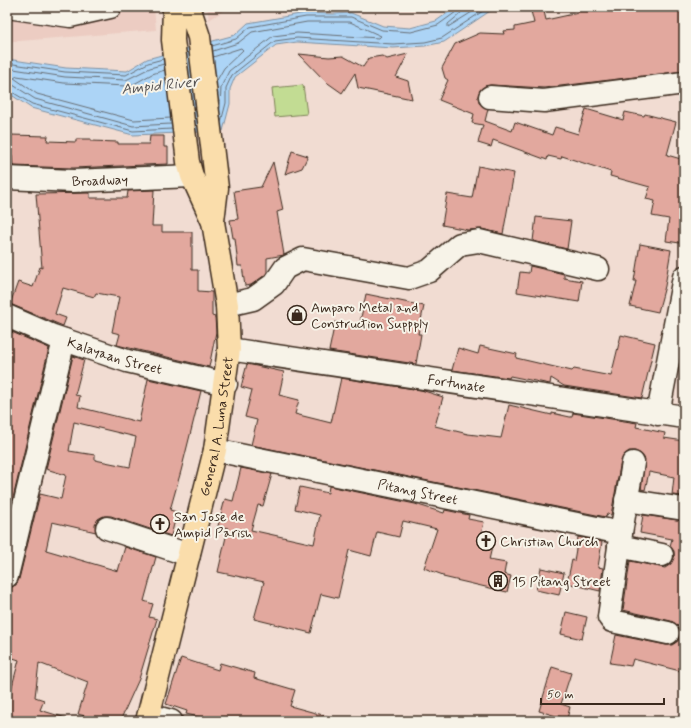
<svg xmlns="http://www.w3.org/2000/svg" width="691" height="728" viewBox="0 0 691 728" font-family="Mynerve,sans-serif">
	<rect width="100%" height="100%" fill="#f1dcd2"/>
	<filter id="ink" filterUnits="userSpaceOnUse"><feTurbulence type="fractalNoise" baseFrequency=".025" numOctaves="2"/><feDisplacementMap in="SourceGraphic" scale="8" xChannelSelector="R" yChannelSelector="G"/><feConvolveMatrix kernelMatrix="1 2 1 2 8 2 1 2 1" color-interpolation-filters="sRGB"/></filter>
	<g filter="url(#ink)">
		<path fill="#ecccc2" d="M7,7H154L156,30L7,42Z
			M207,7H230L209,20Z"/>
		<path fill="#c2dc93" stroke="#7e8358" d="M303,85L307,114L275,117L272,88Z"/>
		<path fill="#acd4f6" stroke="#7f90a0" d="M456,7H496L444,42L425,46L393,48L297,42L276,45L235,77L230,89V104L223,131L133,135L31,108L7,92V59L66,68L127,71L147,59L235,35L248,23L306,13L333,14L351,13L383,26L410,28L436,21Z"/>
		<g fill="none" stroke-linecap="round" stroke-linejoin="round">
			<path stroke="#686e74" stroke-width="1" d="M462,7L460,14L448,24V27L480,7
				M212,46L236,39L250,27L306,17H351L382,30L411,32L438,25L456,12L457,7
				M213,51L238,43L252,32L307,22H350L381,36L379,38L297,33L273,36L229,71L221,87L220,108
				M213,57L241,48L243,50L224,68L216,82
				M7,63L65,72L126,75L148,63L163,59
				M7,68L65,77L126,80L150,68L164,64
				M165,70L152,74L134,84L126,86L64,83L17,76L14,78L37,94L134,120L171,118
				M7,84L13,85L35,99L133,126L171,124
				M7,89L32,104L133,131L172,129
				M221,122L226,103V88L232,75L275,41L297,38L393,44L425,42L442,38L489,7"/>
		</g>
		<path fill="#e2a89e" stroke="#3b2a1e" fill-rule="evenodd" d="M530,7H543L546,20L578,13L576,7H684V71L544,88L491,85L485,86L480,90L478,96L479,103L488,109L485,121L512,131L515,122L552,135L555,127L578,134L586,109L623,120L625,112L644,116L645,114L676,122L667,155L681,159L680,162L684,163V225L680,243L666,241L669,219L652,216L655,201L646,199L650,187L610,176L611,172L562,156L561,159L548,156L547,160L493,140L491,147L478,143L483,125L472,123L474,114L439,100L448,80L445,78L442,68L455,44L480,33L504,34L503,31L515,30V27L534,23Z
			M299,54L329,57L343,56L363,67L369,58L382,56L387,59L408,54L396,77L408,81L412,99L358,88L355,73L342,93L325,81Z
			M10,135L48,136L47,141L76,142V139H91V141L118,142V144H149L150,136H164V147H168V164L73,168L13,166L12,156H11Z
			M292,151L308,156L302,168L285,174Z
			M273,162L283,210L277,212L284,255L267,258V272L265,275L251,285L245,286L242,266H238L235,238H233L230,220L238,219L234,191L261,187Z
			M478,166L514,173L503,234L482,229L468,230L442,225L447,194L472,198Z
			M154,190L152,226H162V232H192V270H198V291L212,292V316L215,317L216,332L209,367L117,345L120,334L112,332L119,297L96,293L94,297L63,288L55,314L66,318L63,326L10,304L18,282L33,287L40,267L42,268L36,194L90,193V198H127L128,191Z
			M536,217L571,221L567,249L533,241Z
			M640,244L671,250L665,286L658,312L630,306L636,281H634Z
			M530,266L564,274V278L582,281L579,302L517,292L520,272L529,273Z
			M366,294L424,306L418,334H421L416,364L329,351L335,322L359,327Z
			M7,330L49,348L7,523Z
			M621,335L655,343L642,398L564,386L551,378L550,384L510,376L509,378L452,370L458,348L478,354L480,346L517,354L516,358L572,371L574,369L611,376Z
			M73,356L84,360L75,395L80,396L78,407L139,422L148,379L201,391L181,471L170,510L177,512L171,536L111,516H104L98,519L95,524L96,532L52,522L46,550L118,571L125,547L156,557L144,601L153,604L149,617L157,619L139,679L120,721H101L78,714L88,682L39,663L35,697L44,700L40,710L66,718V721H7V705L19,660L7,656V588L16,585L19,579L40,494L61,499L66,475L46,469ZM74,422L136,437L130,467L95,460V455L69,451Z
			M247,364L284,372L279,395L299,400L295,414L331,423L341,378L421,390L443,397L435,426L468,434L501,438L509,405L552,415V413L570,417H572L573,413L637,423L636,427L665,433L664,438L684,441V496L672,495L674,477L649,472L645,490L641,489L645,459L641,454L635,451H629L624,455L621,461L611,515L607,514L606,517L251,445L257,420L245,417L252,390L241,387Z
			M241,468L272,474L263,506L258,505L251,530L314,544L320,515L295,509L300,487L328,493L329,486L415,504L444,513L445,510L469,515L468,519L484,522L481,535L494,538L489,560L506,563L504,574L511,576L507,592L443,577V575L424,568L437,529L403,521L399,537L377,532L371,556L349,550L338,598L321,594L311,633L254,619L264,582L218,572L228,528L218,526L225,499L233,501Z
			M643,515L684,521V630L682,642H684V672L633,659L631,666L610,663L616,635L666,645H672L678,641L680,636V629L676,624L671,621L623,610L630,561L665,568L671,564L674,558V551L670,546L672,539L640,533Z
			M578,537L602,542L598,567L603,568L600,591L567,583L572,560L574,561Z
			M541,568L564,573L559,595L536,590Z
			M566,612L587,617L582,639L561,634Z
			M181,658L218,670L220,663L255,673L254,678L295,690L290,706L330,717L329,721H216L186,714L187,711L166,704Z
			M552,667L571,673L561,704L570,707L567,719L539,711Z"/>
		<g fill="none" stroke-linecap="round" stroke-linejoin="round">
			<g stroke="#3b2a1e" stroke-width="25">
				<g id="minor">
					<path d="M7,7L70,16L110,7"/>
					<path d="M490,97L544,101L684,83"/>
					<path id="s1" d="M7,178L73,181L192,176"/>
					<path d="M227,305L253,299L274,284L285,268L303,259L409,278L429,271L460,244L479,241L598,269"/>
					<path id="s2" d="M7,316L53,336L127,361L226,384"/>
					<path id="s3" d="M229,349L684,417"/>
					<path d="M658,414L684,277"/>
					<path id="s4" d="M215,450L621,533"/>
					<path d="M633,463L621,533L609,617L612,621L668,633"/>
					<path d="M626,500L684,509"/>
					<path d="M107,528L189,555"/>
					<path d="M619,546L662,555"/>
					<path d="M7,576L64,340"/>
					<path d="M149,715L171,721"/>
				</g>
			</g>
			<g stroke="#3b2a1e" stroke-width="25">
				<g id="major">
					<path d="M189,7L199,37L217,188L213,221"/>
					<path id="s5" d="M147,721L215,450L229,349L227,305L213,222L192,176L188,162L173,40L174,7"/>
				</g>
			</g>
			<use href="#minor" stroke="#f7f3e8" stroke-width="22"/>
			<use href="#major" stroke="#faddab" stroke-width="22"/>
		</g>
	</g>
	<defs>
		<g id="shop-ring" transform="scale(1)"><circle r="9.5" fill="#f7f3e8" stroke="#3b2a1e" stroke-width="1.5"/><path d="M-5-2.5h2.3a2.7 3.5 0 0 1 5.4 0H5L5.5 6h-11ZM-1.5-2.5h3a1.5 2.3 0 0 0-3 0Z" fill="#3b2a1e"/></g>
		<g id="church-ring" transform="scale(1)"><circle r="9.5" fill="#f7f3e8" stroke="#3b2a1e" stroke-width="1.5"/><path d="M-1.2-6h2.4v3.5h3.3v2.4h-3.3V6h-2.4V-.1h-3.3v-2.4h3.3Z" fill="#3b2a1e"/></g>
		<g id="building-ring" transform="scale(1)"><circle r="9.5" fill="#f7f3e8" stroke="#3b2a1e" stroke-width="1.5"/><path d="M-4-6H4V6H1V3H-1V6H-4ZM-2.5-4.3h1.7v1.8h-1.7ZM.8-4.3h1.7v1.8H.8ZM-2.5-1h1.7V.8h-1.7ZM.8-1h1.7V.8H.8Z" fill="#3b2a1e"/></g>
	</defs>
	<g fill-rule="evenodd">
		<use href="#shop-ring" x="297" y="315"/>
		<use href="#church-ring" x="160" y="524"/>
		<use href="#church-ring" x="486" y="541"/>
		<use href="#building-ring" x="498" y="581"/>
	</g>
	<g text-anchor="middle" stroke-width="4" stroke-linejoin="round" paint-order="stroke">
		<g font-size="14" fill="#3b2a1e" stroke="#f7f3e8">
			<text dy="5" stroke="none"><textPath href="#s1" startOffset="93">Broadway</textPath></text>
			<text dy="5" stroke="none"><textPath href="#s2" startOffset="115">Kalayaan Street</textPath></text>
			<text dy="5" stroke="none"><textPath href="#s3" startOffset="230">Fortunate</textPath></text>
			<text dy="5" stroke="none"><textPath href="#s5" startOffset="303">General A. Luna Street</textPath></text>
			<text dy="5" stroke="none"><textPath href="#s4" startOffset="207">Pitang Street</textPath></text>
		</g>
		<g font-size="14" fill="#3b2a1e" stroke="#f7f3e8" text-anchor="start">
			<text x="311" y="312">Amparo Metal and<tspan x="311" dy="16">Construction Suppply</tspan></text>
			<text x="174" y="521">San Jose de<tspan x="174" dy="16">Ampid Parish</tspan></text>
			<text x="500" y="546">Christian Church</text>
			<text x="512" y="586">15 Pitang Street</text>
		</g>
		<g font-size="15" font-style="italic" fill="#575454" stroke="#f7f3e8">
			<text transform="translate(160 85) rotate(-6)" y="5">Ampid River</text>
		</g>
	</g>
	<rect width="691" height="728" fill="none" stroke="#f7f3e8" stroke-width="24"/>
	<rect x="12" y="12" width="667" height="704" fill="none" stroke="#3b2a1e" stroke-width="1.5" filter="url(#ink)"/>
	<path d="M541 698v6h123v-6" fill="none" stroke="#3b2a1e" stroke-width="2"/>
	<text x="547" y="698" font-size="12" fill="#3b2a1e" stroke="#f7f3e8" stroke-width="3" paint-order="stroke">50 m</text>
</svg>
